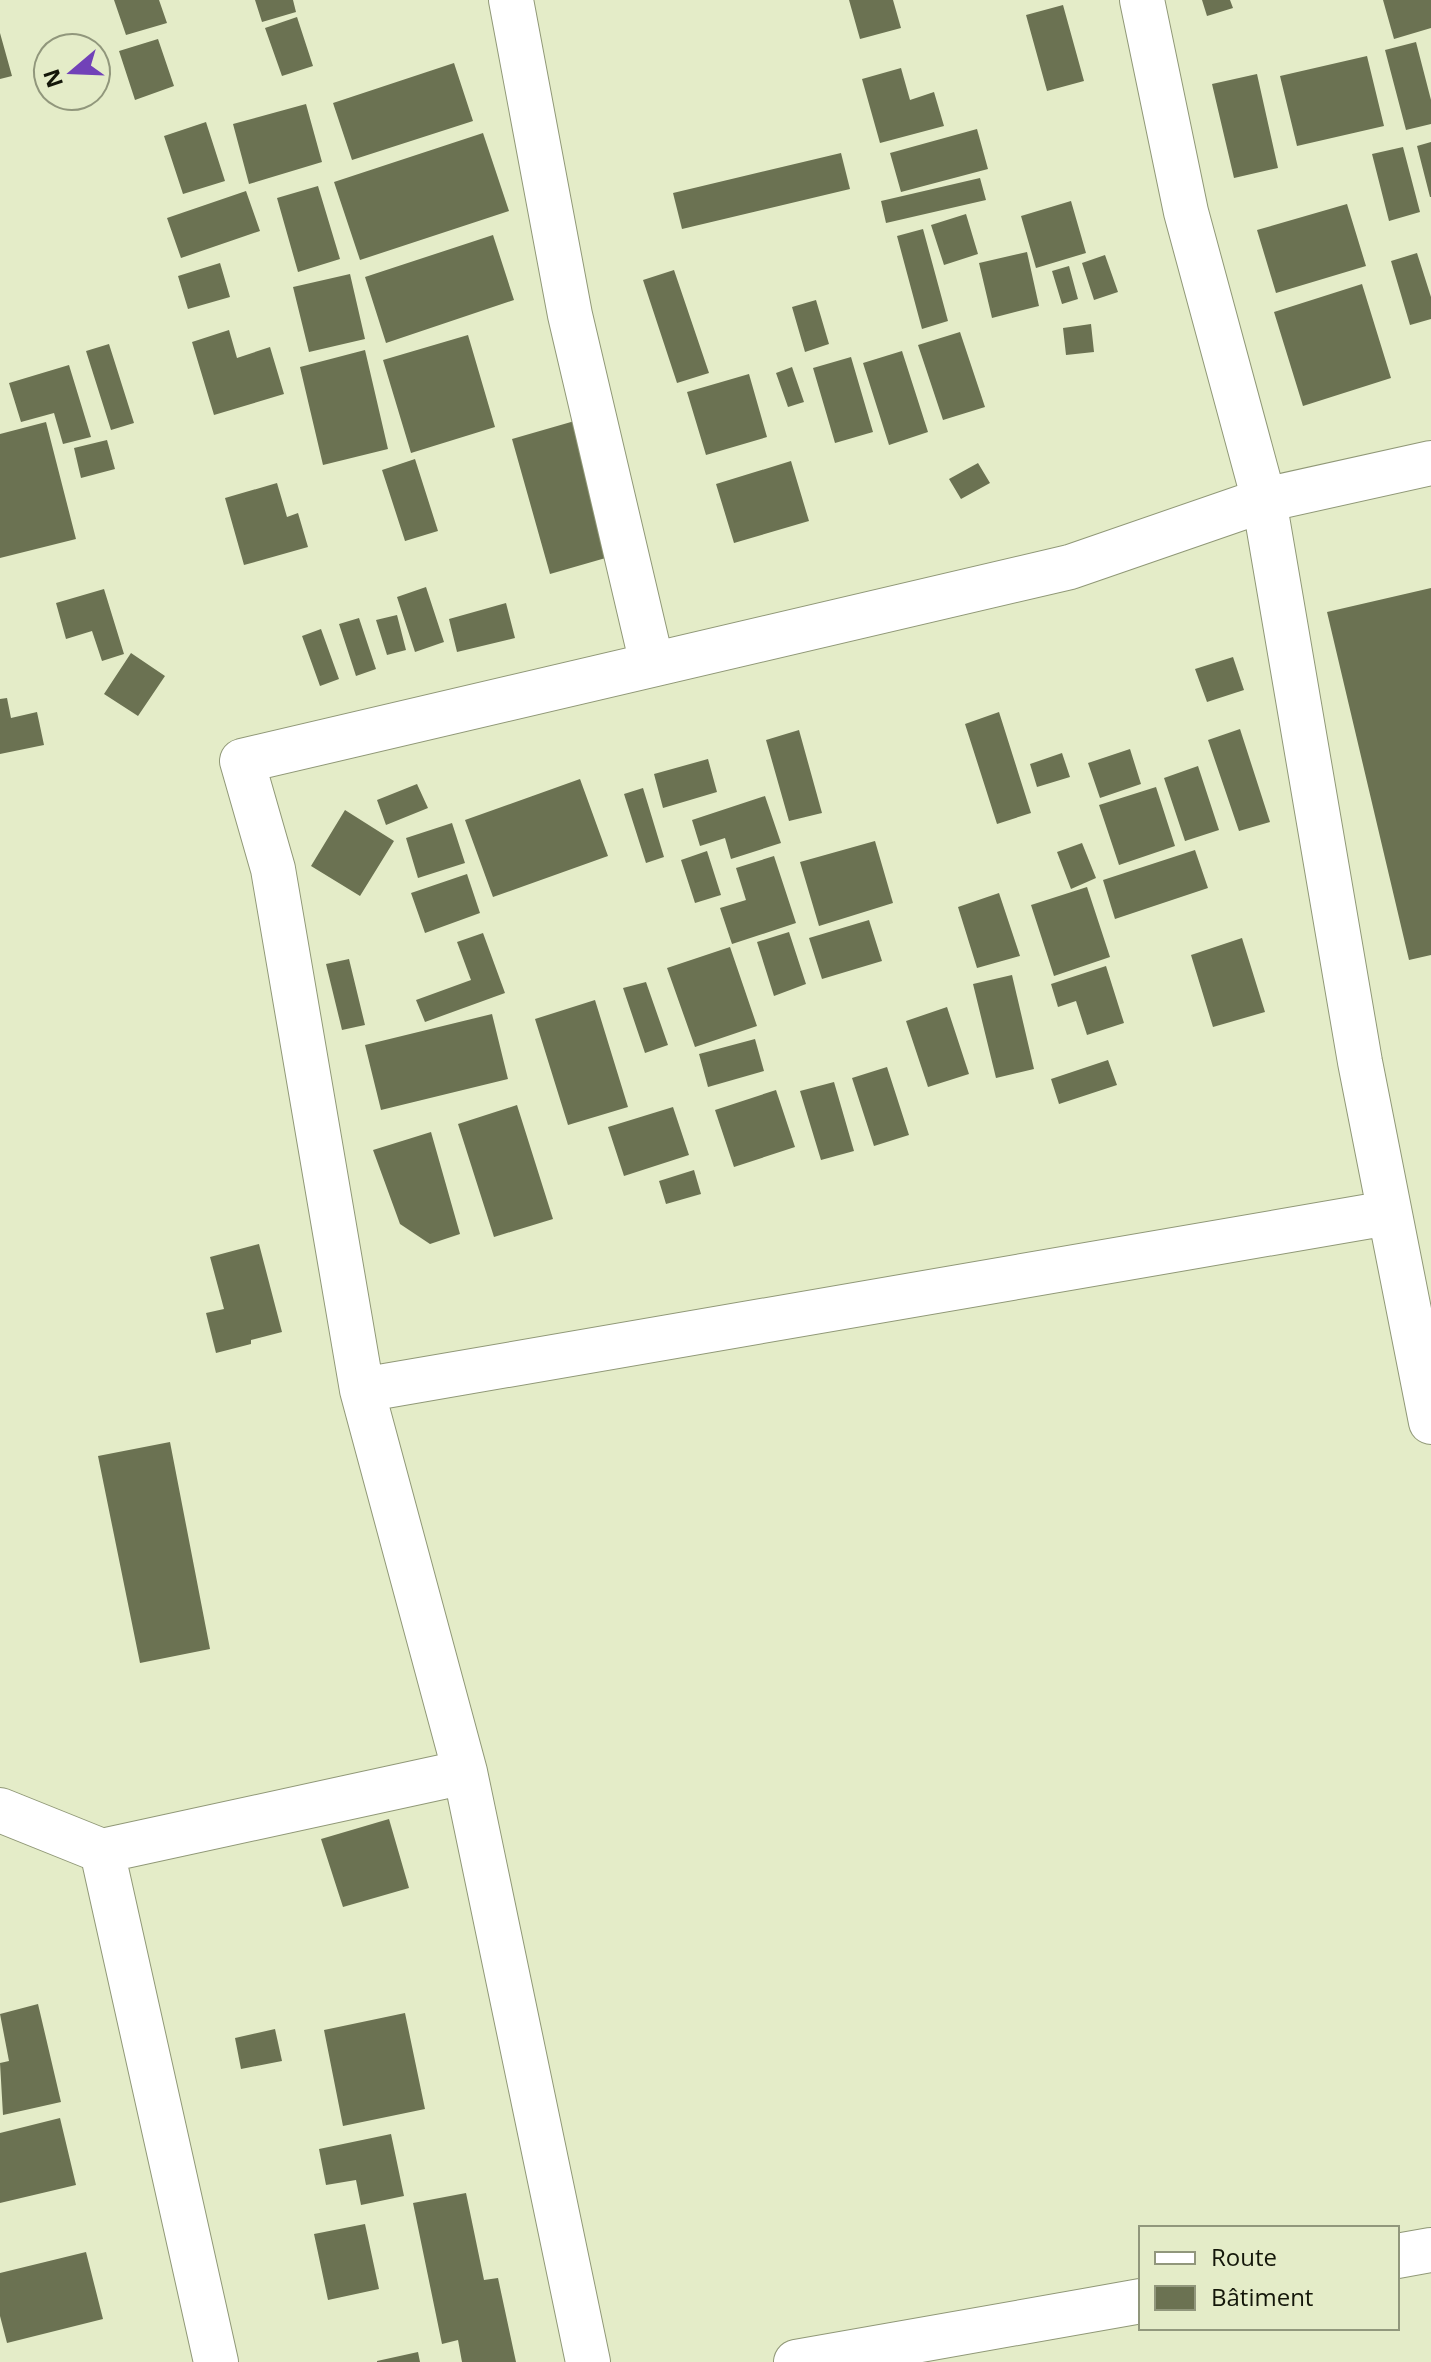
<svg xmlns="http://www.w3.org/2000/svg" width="1431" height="2362" viewBox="0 0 1431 2362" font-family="'Open Sans',sans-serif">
	<rect width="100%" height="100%" fill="#e4ecc8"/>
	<path fill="#6b7252" d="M114,0H159L167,23L126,35Z
		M255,0H293L296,12L262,22Z
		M849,0H893L901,28L860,39Z
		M1202,0H1230L1233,8L1207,16Z
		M1383,0H1431V28L1394,39Z
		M1063,5L1084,81L1047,91L1026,15Z
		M297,17L313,66L282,76L265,28Z
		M0,33L12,76L0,79Z
		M158,39L174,86L135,100L119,51Z
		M1416,42L1431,100V124L1406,130L1385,50Z
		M1367,56L1384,126L1297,146L1280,76Z
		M454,63L473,121L352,160L333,103Z
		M901,68L910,100L934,92L944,126L880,143L862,79Z
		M1257,74L1278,168L1234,178L1212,84Z
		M306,104L322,162L249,184L233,124Z
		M206,122L225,181L183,194L164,136Z
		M977,129L988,169L901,192L890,153Z
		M483,133L509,211L360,260L334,182Z
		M1431,142V197H1430L1417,146Z
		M1403,147L1420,212L1389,221L1372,154Z
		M841,153L850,189L682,229L673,193Z
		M980,178L986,200L886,223L881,201Z
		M318,186L340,259L298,272L277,198Z
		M246,191L260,231L181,258L167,218Z
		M1071,201L1086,253L1036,268L1021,216Z
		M1347,204L1366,266L1276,293L1257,230Z
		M966,214L978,254L944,265L931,225Z
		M923,229L948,321L922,329L897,236Z
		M493,235L514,300L386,343L365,277Z
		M1027,252L1039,306L992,318L979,263Z
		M1417,253L1431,297V319L1410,325L1391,261Z
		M1105,255L1118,292L1094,300L1082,263Z
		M220,263L230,297L188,309L178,276Z
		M1069,266L1078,299L1062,304L1052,271Z
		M674,270L709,373L677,383L643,280Z
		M350,274L365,339L309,352L293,287Z
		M1362,284L1391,378L1303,406L1274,312Z
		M816,300L829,344L805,352L792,307Z
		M1091,324L1094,352L1066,355L1063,328Z
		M229,330L237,358L270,347L284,394L214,415L192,342Z
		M960,332L985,407L943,420L918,345Z
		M468,335L495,427L411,453L383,360Z
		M109,344L134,423L111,430L86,351Z
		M365,350L388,449L323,465L300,367Z
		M902,351L928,432L889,445L863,363Z
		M851,357L873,432L835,443L813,368Z
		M69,365L91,437L63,444L54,413L21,422L9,383Z
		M792,367L804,402L788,407L776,373Z
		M749,374L767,437L706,455L687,392Z
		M578,420L616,555L550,574L512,439Z
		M46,422L76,539L0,558V434Z
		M107,440L115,469L81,478L74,448Z
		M415,459L438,531L405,541L382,470Z
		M791,461L809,521L734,543L716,484Z
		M978,463L990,483L961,499L949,479Z
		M277,483L287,517L298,513L308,547L244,565L225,498Z
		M426,587L444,642L415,652L397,597Z
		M1431,588V955L1409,960L1327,612Z
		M104,589L124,654L102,661L92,631L66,639L56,603Z
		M506,603L515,638L457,652L449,619Z
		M397,615L406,650L387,655L376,620Z
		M359,618L376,669L356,676L339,624Z
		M321,629L339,679L320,686L302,636Z
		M131,653L165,676L138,716L104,694Z
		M1233,657L1244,690L1207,702L1195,669Z
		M7,698L11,718L37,712L44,745L0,754V699Z
		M999,712L1031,813L997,824L965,724Z
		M1240,729L1270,822L1239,831L1208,740Z
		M799,730L822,813L789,821L766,740Z
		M1130,749L1141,784L1100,798L1088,763Z
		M1062,753L1070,777L1037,787L1030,764Z
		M708,759L717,792L663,808L654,774Z
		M1198,766L1219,830L1185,841L1164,778Z
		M580,779L608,856L493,897L465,820Z
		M417,784L428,808L386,825L377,800Z
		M1156,787L1175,846L1119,865L1099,805Z
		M643,788L664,857L646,863L624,794Z
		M765,796L781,843L731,859L725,838L700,846L692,820Z
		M345,810L394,841L360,896L311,866Z
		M452,823L465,863L418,878L406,838Z
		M875,841L893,903L819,926L800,862Z
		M1082,843L1096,878L1071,889L1057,852Z
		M1195,850L1208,888L1115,919L1103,880Z
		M707,851L721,895L695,903L681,860Z
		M774,856L796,923L732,944L720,908L746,900L736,868Z
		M467,874L480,913L425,933L411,893Z
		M1087,887L1110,957L1054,976L1031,905Z
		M999,893L1020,956L977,968L958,907Z
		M869,920L882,961L822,979L809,938Z
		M789,932L806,984L774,996L757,942Z
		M483,933L505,993L425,1022L416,1000L471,980L457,942Z
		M1242,938L1265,1012L1213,1027L1191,955Z
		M730,947L757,1026L695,1047L667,968Z
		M349,959L365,1025L342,1030L326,964Z
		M1106,966L1124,1023L1087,1035L1076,1001L1058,1007L1051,984Z
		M1012,975L1034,1069L996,1078L973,984Z
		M646,982L668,1045L645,1053L623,988Z
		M595,1000L628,1107L568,1125L535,1019Z
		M947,1007L969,1074L928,1087L906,1021Z
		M492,1014L508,1079L381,1110L365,1045Z
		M755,1039L764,1071L708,1087L699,1054Z
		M1108,1060L1117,1085L1059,1104L1051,1079Z
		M887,1067L909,1135L874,1146L852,1078Z
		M834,1082L854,1151L821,1160L800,1091Z
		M776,1090L795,1147L734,1167L715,1110Z
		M517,1105L553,1219L494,1237L458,1124Z
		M673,1107L689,1155L624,1176L608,1127Z
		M431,1132L460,1234L430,1244L400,1224L373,1150Z
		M694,1170L701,1194L666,1204L659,1181Z
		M259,1244L282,1332L251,1340V1344L216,1353L206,1313L224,1309L210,1257Z
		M170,1442L210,1649L140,1663L98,1456Z
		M389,1819L409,1888L343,1907L321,1839Z
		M38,2004L61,2102L3,2115L0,2063L9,2061L0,2014Z
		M405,2013L425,2109L343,2126L324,2030Z
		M275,2029L282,2061L241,2069L235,2038Z
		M60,2118L76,2185L0,2203V2133Z
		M391,2134L404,2196L361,2205L356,2180L326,2185L319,2149Z
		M466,2193L484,2280L498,2278L516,2362H462L458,2340L442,2344L413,2203Z
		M365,2224L379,2289L328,2300L314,2234Z
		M86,2252L103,2319L7,2343L0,2316V2273Z
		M418,2352L420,2362H377V2361Z"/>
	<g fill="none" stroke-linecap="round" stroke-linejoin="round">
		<g stroke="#909877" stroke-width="46">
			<path id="minor" d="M511,0L570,315L652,664
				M1142,0L1186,212L1264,500L1360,1062L1431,1422
				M362,1390L1388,1213
				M0,1810L102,1851L465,1772
				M102,1851L216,2362
				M1397,2256L1431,2250
				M588,2362L465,1772L362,1390L273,869L242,761L1070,567L1264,500L1431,463
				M796,2362L1141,2301"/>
		</g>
		<use href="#minor" stroke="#fff" stroke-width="44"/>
	</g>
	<rect x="1139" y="2226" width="260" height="104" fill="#e4ecc8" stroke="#91977c" stroke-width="2"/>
	<rect x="1155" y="2252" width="40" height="12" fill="#ffffff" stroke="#91977c" stroke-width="2"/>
	<text x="1211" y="2266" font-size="24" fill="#14170a">Route</text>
	<rect x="1155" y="2286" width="40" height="24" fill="#6b7252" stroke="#91977c" stroke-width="2"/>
	<text x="1211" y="2306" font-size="24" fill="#14170a">Bâtiment</text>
	<g transform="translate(72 72) rotate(251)"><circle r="38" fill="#e4ecc8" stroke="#91977c" stroke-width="2"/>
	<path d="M0-6L14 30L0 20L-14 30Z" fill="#7141b8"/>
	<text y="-12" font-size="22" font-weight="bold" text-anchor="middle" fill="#14170a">N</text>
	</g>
</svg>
